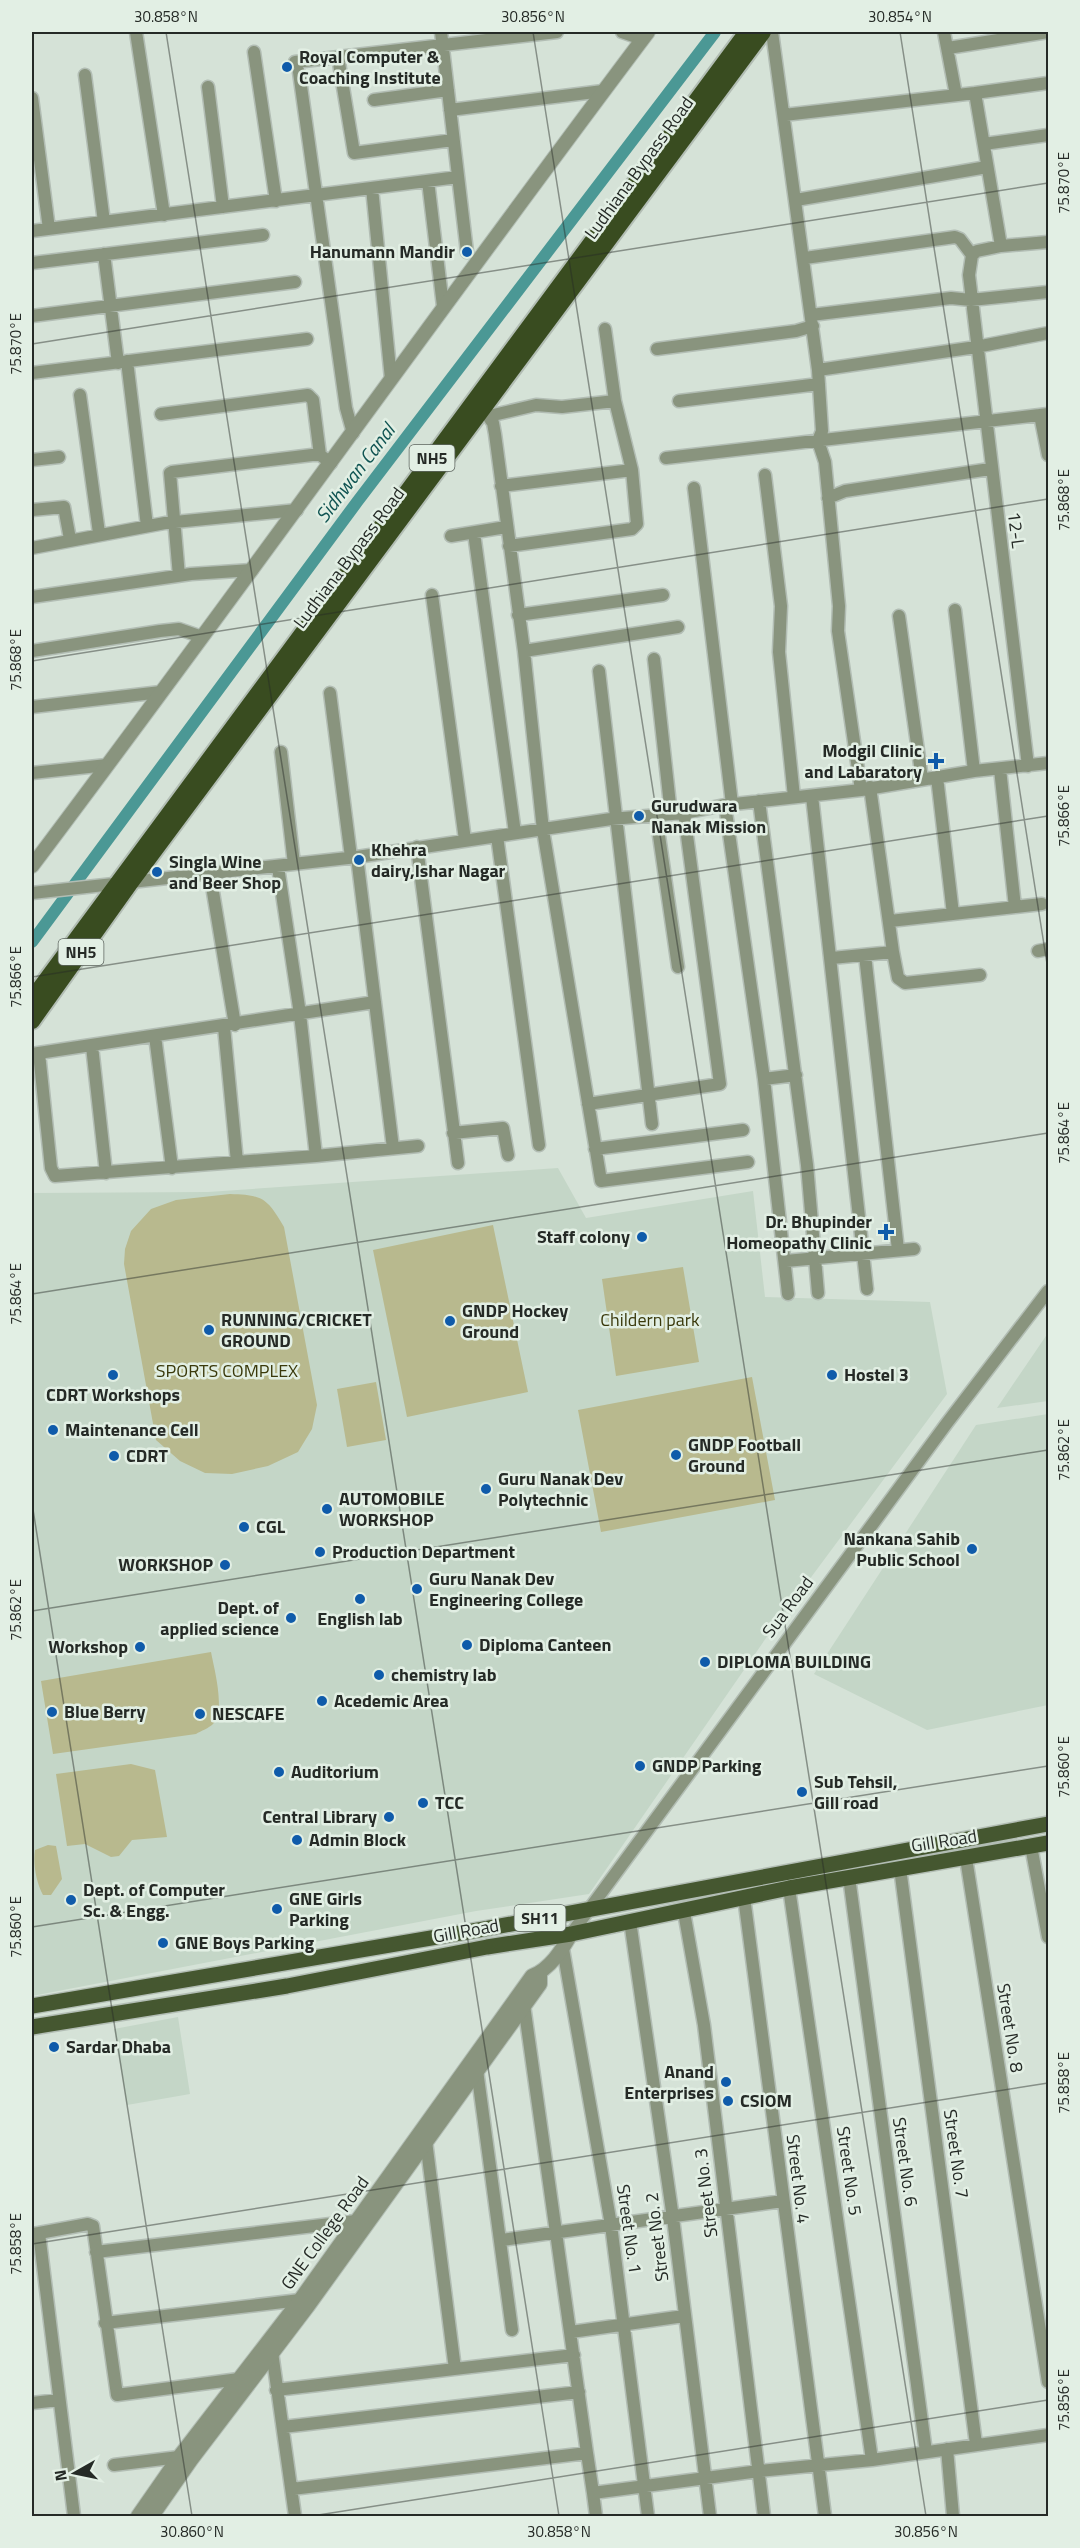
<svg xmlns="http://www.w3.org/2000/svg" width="1080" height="2548" viewBox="0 0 1080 2548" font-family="'Titillium Web',sans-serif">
	<rect width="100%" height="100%" fill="#d5e2d7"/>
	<path fill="#c4d6c7" d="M558,1168L586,1218L753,1191L765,1297L930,1302L947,1394L766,1638L589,1894L476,1911L32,1996V1193L208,1192Z
		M1048,1333V1401L997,1408Z
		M1048,1414V1705L927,1730L814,1674L976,1425Z
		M178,2017L190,2094L127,2105L114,2029Z"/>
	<path fill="#b8b98e" d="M230,1194C263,1195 267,1198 284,1227L317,1405L312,1429L298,1452L268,1466L232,1474L205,1473L180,1461L156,1440L124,1264L125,1249L131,1231L151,1209L176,1200Z
		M493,1225L528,1392L407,1417L373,1250Z
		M683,1267L699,1362L616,1376L602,1279Z
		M752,1377L775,1500L601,1532L578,1410Z
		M376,1382L386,1440L347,1447L337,1389Z
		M211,1652C214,1668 226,1711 213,1724C209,1728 201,1731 196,1734L53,1754L41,1681Z
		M131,1764L155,1770L167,1837L132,1840L119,1856L111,1857L85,1844L67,1846L56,1774Z
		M48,1845L56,1846L62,1879L51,1895H43C36,1882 33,1864 35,1850Z"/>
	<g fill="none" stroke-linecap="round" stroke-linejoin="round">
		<path stroke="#4b9895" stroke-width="12" d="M32,942L357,502L715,32"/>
		<g stroke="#b2bdb4" stroke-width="15">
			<path id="minor" d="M136,32L164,215
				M441,32L467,252
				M622,32L642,39
				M772,32L818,370
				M944,32L956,95
				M948,48L1048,32
				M254,52L276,201
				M338,57L354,153L453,140
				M295,62L557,32
				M299,72L346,408L353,433
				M85,75L104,222
				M1048,83L975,93L1001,246L1048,242
				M208,87L223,207
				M32,98L49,229
				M374,100L448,90
				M450,110L603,91
				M784,115L975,93
				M984,144L1048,135
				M428,181L443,306
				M372,188L391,379
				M796,200L987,167
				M32,231L458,177
				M1001,246L977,251L972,255L969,275L1028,766
				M104,254L118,363
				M805,258L955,237L960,239L972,255
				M32,263L263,235
				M811,315L951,298L971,300L1048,292
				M32,316L295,282
				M657,349L796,331L813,326
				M127,361L147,526
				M32,373L307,339
				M80,395L99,533
				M679,401L819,384
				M484,410L493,423L495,434L524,651L543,830L601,1181L748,1162
				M161,414L308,395L313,400L320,455
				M1040,415L1048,455
				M489,416L536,405L562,407L615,401
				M666,458L1048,414
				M32,460L59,457
				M765,475L781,606L779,652L794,797
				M501,486L632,470
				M694,488L732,804
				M828,498L845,491L990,469
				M32,510L64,507L70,539
				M474,533L515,833
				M451,536L506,527
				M509,546L632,529L637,524L632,470L615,401L605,329
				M32,548L165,523L297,510
				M179,576L170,473L172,472L312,455H320L331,463
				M432,595L465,840
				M32,597L191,574L252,570
				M955,610L974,771
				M518,615L663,595
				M899,616L922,779
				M32,651L160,631L179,629L202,637
				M524,651L678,627
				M654,659L671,814
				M599,671L652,1124
				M330,693L351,857
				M32,707L161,692
				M281,752L294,864
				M1000,769L1015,907
				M32,773L107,765
				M937,777L953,914
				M861,790L838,631L839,606L825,462L818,441L822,431L818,370L976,347L1048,333
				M812,796L867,1289
				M759,801L807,1165L818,1293
				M725,805L764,1079L788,1294
				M656,815L678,967
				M497,836L539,1145
				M417,847L458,1163
				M357,857L393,1148
				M278,867L300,1014L316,1156L418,1146
				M210,874L235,1025
				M32,893L357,857L611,819L684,813L725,805L861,790L974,771L1048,763
				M890,921L1042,904
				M1038,951L1048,949
				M893,952L898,978L905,983L980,975
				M865,955L898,1250
				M832,958L893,952L870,787
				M224,1027L237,1162
				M155,1036L172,1168
				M92,1046L106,1173
				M39,1053L51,1168L55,1176L316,1156
				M32,1054L375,1002
				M764,1079L796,1075
				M588,1104L720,1084L684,813
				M453,1133L503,1128L508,1155
				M595,1149L743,1130
				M786,1261L914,1249
				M1031,1846L1048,1937
				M966,1858L1048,2382
				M900,1868L976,2444
				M849,1877L926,2452
				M789,1888L872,2460
				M744,1897L825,2516
				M684,1912L704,2025L764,2516
				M630,1921L673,2218L710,2516
				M571,1934L947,1423L1048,1291
				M563,1949L611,2225L648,2516
				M524,2005L587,2453
				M477,2070L512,2330
				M426,2141L455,2369
				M39,2233L88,2224L93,2226L117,2395L239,2379
				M33,2234L39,2233L74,2516
				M502,2240L783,2201
				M96,2252L356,2221
				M105,2323L300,2300
				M571,2332L684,2316
				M272,2352L295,2516
				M276,2390L574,2355
				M32,2403L59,2400
				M283,2427L579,2392
				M947,2449L953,2516
				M114,2465L179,2457
				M292,2489L587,2453L593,2493L759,2471L872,2460L1048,2435
				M593,2493L596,2516"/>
		</g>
		<g stroke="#b2bdb4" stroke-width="16">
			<path id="tertiary" d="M32,866C240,590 440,308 648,32
				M138,2516L179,2457L300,2300L532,1976C550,1969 562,1950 571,1934
				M152,2516L191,2460L308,2306L540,1984V1973"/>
		</g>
		<g stroke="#b2bdb4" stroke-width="18">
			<path id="primary" d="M32,2006L484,1929L1048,1824
				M32,2027L287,1986L487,1947L571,1934L789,1888L1048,1843"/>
		</g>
		<g stroke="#b2bdb4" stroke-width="20">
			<path id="trunk" d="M32,999L747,32
				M32,1021L131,882L763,32"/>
		</g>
		<use href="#minor" stroke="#89947e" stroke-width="12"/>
		<use href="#tertiary" stroke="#89947e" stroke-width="14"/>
		<use href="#primary" stroke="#455730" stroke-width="15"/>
		<use href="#trunk" stroke="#394c20" stroke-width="16"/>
	</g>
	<path fill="none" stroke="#252a26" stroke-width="1.5" stroke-opacity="0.45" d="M166,32L559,2516M533,32L926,2516M900,32L1048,970M32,344L1048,183M32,661L1048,499M32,977L1048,816M32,1294L1048,1133M32,1503L192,2516M32,1611L1048,1450M32,1927L1048,1766M32,2244L1048,2083M312,2516L1048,2400"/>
	<g fill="#0f5baa" stroke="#e2efe4" stroke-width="2">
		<circle cx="287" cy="67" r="6"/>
		<circle cx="467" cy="252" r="6"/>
		<path d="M933 752h6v6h6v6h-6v6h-6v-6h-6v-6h6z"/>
		<circle cx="639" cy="816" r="6"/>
		<circle cx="359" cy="860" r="6"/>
		<circle cx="157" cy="872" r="6"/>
		<path d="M883 1223h6v6h6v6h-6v6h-6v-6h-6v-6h6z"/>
		<circle cx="642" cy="1237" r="6"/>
		<circle cx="450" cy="1321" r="6"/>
		<circle cx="209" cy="1330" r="6"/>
		<circle cx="113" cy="1375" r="6"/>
		<circle cx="832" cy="1375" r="6"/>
		<circle cx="53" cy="1430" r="6"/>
		<circle cx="676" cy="1455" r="6"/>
		<circle cx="114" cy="1456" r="6"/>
		<circle cx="486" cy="1489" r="6"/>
		<circle cx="327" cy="1509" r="6"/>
		<circle cx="244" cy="1527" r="6"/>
		<circle cx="972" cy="1549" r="6"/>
		<circle cx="320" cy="1552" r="6"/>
		<circle cx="225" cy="1565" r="6"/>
		<circle cx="417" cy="1589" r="6"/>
		<circle cx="360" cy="1599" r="6"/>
		<circle cx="291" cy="1618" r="6"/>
		<circle cx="467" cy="1645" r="6"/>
		<circle cx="140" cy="1647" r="6"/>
		<circle cx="705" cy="1662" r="6"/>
		<circle cx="379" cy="1675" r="6"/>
		<circle cx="322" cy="1701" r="6"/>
		<circle cx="52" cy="1712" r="6"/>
		<circle cx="200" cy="1714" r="6"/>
		<circle cx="640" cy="1766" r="6"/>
		<circle cx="279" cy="1772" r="6"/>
		<circle cx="802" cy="1792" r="6"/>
		<circle cx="423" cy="1803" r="6"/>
		<circle cx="389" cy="1817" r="6"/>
		<circle cx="297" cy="1840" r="6"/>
		<circle cx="71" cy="1900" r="6"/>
		<circle cx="277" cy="1909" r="6"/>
		<circle cx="163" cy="1943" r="6"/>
		<circle cx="54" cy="2047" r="6"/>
		<circle cx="726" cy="2082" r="6"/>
		<circle cx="728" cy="2101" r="6"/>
	</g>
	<g text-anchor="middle" stroke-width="5" stroke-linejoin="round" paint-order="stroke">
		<g fill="#e2efe4" stroke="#5e655f" stroke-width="1.5">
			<rect x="409.5" y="445" width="45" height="26" rx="4.5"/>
			<rect x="58.5" y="939" width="45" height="26" rx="4.5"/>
			<rect x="514.5" y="1905" width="51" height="26" rx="4.5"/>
		</g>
		<g font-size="16" font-weight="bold" fill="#252a26">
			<text x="432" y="464">NH5</text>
			<text x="81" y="958">NH5</text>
			<text x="540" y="1924">SH11</text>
		</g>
		<g font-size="18" font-weight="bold" fill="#252a26" stroke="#e2efe4" text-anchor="start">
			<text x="299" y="63">Royal Computer &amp;<tspan x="299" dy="21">Coaching Institute</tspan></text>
			<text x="455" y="258" text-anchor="end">Hanumann Mandir</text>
			<text x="922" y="757" text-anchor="end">Modgil Clinic<tspan x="922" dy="21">and Labaratory</tspan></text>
			<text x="651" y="812">Gurudwara<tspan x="651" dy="21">Nanak Mission</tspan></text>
			<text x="371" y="856">Khehra<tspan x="371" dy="21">dairy,Ishar Nagar</tspan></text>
			<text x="169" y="868">Singla Wine<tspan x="169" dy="21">and Beer Shop</tspan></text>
			<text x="872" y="1228" text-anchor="end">Dr. Bhupinder<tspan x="872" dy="21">Homeopathy Clinic</tspan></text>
			<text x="630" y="1243" text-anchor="end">Staff colony</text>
			<text x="462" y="1317">GNDP Hockey<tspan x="462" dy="21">Ground</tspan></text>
			<text x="221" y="1326">RUNNING/CRICKET<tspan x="221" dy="21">GROUND</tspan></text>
			<text x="844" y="1381">Hostel 3</text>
			<text x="113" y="1401" text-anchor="middle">CDRT Workshops</text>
			<text x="65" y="1436">Maintenance Cell</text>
			<text x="688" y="1451">GNDP Football<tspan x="688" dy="21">Ground</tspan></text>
			<text x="126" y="1462">CDRT</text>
			<text x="498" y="1485">Guru Nanak Dev<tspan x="498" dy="21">Polytechnic</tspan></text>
			<text x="339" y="1505">AUTOMOBILE<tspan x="339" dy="21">WORKSHOP</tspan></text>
			<text x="256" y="1533">CGL</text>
			<text x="960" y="1545" text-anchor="end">Nankana Sahib<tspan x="960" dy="21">Public School</tspan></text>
			<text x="332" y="1558">Production Department</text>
			<text x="213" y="1571" text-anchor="end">WORKSHOP</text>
			<text x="429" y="1585">Guru Nanak Dev<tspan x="429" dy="21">Engineering College</tspan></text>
			<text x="279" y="1614" text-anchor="end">Dept. of<tspan x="279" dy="21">applied science</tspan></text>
			<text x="360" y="1625" text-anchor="middle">English lab</text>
			<text x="479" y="1651">Diploma Canteen</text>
			<text x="128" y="1653" text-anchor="end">Workshop</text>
			<text x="717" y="1668">DIPLOMA BUILDING</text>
			<text x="391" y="1681">chemistry lab</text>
			<text x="334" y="1707">Acedemic Area</text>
			<text x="64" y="1718">Blue Berry</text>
			<text x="212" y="1720">NESCAFE</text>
			<text x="652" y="1772">GNDP Parking</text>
			<text x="291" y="1778">Auditorium</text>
			<text x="814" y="1788">Sub Tehsil,<tspan x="814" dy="21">Gill road</tspan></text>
			<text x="435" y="1809">TCC</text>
			<text x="377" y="1823" text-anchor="end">Central Library</text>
			<text x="309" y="1846">Admin Block</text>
			<text x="83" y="1896">Dept. of Computer<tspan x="83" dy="21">Sc. &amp; Engg.</tspan></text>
			<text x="289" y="1905">GNE Girls<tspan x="289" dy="21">Parking</tspan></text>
			<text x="175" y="1949">GNE Boys Parking</text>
			<text x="66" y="2053">Sardar Dhaba</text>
			<text x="714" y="2078" text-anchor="end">Anand<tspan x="714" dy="21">Enterprises</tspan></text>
			<text x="740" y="2107">CSIOM</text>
		</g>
		<g font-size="18" fill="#252a26" stroke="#e2efe4">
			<text transform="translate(639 168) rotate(-54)" y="6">Ludhiana Bypass Road</text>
			<text transform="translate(1016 530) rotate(83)" y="6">12-L</text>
			<text transform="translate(349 558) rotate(-53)" y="6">Ludhiana Bypass Road</text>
			<text transform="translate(788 1607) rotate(-53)" y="6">Sua Road</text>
			<text transform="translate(944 1841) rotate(-9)" y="6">Gill Road</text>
			<text transform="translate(466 1931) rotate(-10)" y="6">Gill Road</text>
			<text transform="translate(1010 2028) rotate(81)" y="6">Street No. 8</text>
			<text transform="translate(956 2154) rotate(82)" y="6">Street No. 7</text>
			<text transform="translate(905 2162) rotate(82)" y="6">Street No. 6</text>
			<text transform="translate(849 2171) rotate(82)" y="6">Street No. 5</text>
			<text transform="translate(798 2179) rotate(83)" y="6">Street No. 4</text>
			<text transform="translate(706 2193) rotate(-97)" y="6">Street No. 3</text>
			<text transform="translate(629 2229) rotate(82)" y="6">Street No. 1</text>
			<text transform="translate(325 2233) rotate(-54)" y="6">GNE College Road</text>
			<text transform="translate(657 2237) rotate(-97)" y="6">Street No. 2</text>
		</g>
		<g font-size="18" fill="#3a390b" stroke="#e2efe4">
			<text x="650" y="1326">Childern park</text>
			<text x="227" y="1377">SPORTS COMPLEX</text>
		</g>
		<g font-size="20" font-style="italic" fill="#105452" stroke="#e2efe4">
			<text transform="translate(355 473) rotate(-53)" y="7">Sidhwan Canal</text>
		</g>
	</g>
	<rect width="1080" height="2548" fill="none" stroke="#e2efe4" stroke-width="66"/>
	<g transform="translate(75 2473) rotate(261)" stroke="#e2efe4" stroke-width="4.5" paint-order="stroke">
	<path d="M0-4.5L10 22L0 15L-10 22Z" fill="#252a26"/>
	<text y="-9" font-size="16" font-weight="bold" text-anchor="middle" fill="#252a26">N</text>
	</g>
	<rect x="33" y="33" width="1014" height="2482" fill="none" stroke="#252a26" stroke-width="2"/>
	<g font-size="15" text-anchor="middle" fill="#252a26">
		<text x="166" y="22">30.858°N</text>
		<text x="533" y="22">30.856°N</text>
		<text x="900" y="22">30.854°N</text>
		<text transform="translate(1064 183) rotate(-90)" y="5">75.870°E</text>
		<text transform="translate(16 344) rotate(-90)" y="5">75.870°E</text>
		<text transform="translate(1064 500) rotate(-90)" y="5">75.868°E</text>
		<text transform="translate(16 660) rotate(-90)" y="5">75.868°E</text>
		<text transform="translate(1064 816) rotate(-90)" y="5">75.866°E</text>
		<text transform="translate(16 977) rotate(-90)" y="5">75.866°E</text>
		<text transform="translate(1064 1133) rotate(-90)" y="5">75.864°E</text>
		<text transform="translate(16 1294) rotate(-90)" y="5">75.864°E</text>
		<text transform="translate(1064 1450) rotate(-90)" y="5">75.862°E</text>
		<text transform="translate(16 1610) rotate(-90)" y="5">75.862°E</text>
		<text transform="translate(1064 1767) rotate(-90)" y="5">75.860°E</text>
		<text transform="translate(16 1927) rotate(-90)" y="5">75.860°E</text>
		<text transform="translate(1064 2083) rotate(-90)" y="5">75.858°E</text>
		<text transform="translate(16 2244) rotate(-90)" y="5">75.858°E</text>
		<text transform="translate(1064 2400) rotate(-90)" y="5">75.856°E</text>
		<text x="192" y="2537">30.860°N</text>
		<text x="559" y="2537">30.858°N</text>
		<text x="926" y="2537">30.856°N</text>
	</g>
</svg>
